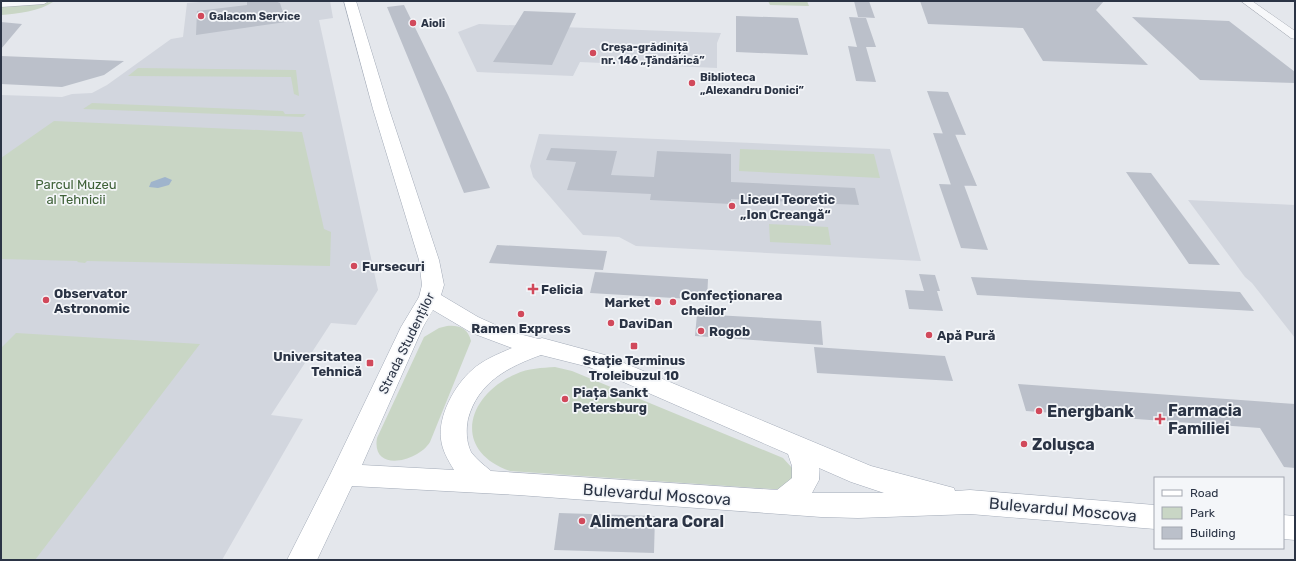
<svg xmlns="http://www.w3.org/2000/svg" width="1296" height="561" viewBox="0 0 1296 561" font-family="Rubik,sans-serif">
	<rect width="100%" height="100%" fill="#e4e7ec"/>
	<path fill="#d2d6de" d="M212,1H330L333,18L319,20L378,290L356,325L331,323L271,415L303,419L222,560H1V95L62,97L72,94L92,93L107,85L171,39L183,37L187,3Z
		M479,24L721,33L717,43V68L580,62L573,76L477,72L458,32Z
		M539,134L890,149L921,261L636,246L619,237L583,235L533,177L530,166Z
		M1188,200L1295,205V338L1252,283L1245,277Z"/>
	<path fill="#c9d6c5" d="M768,1H807L809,6L770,5Z
		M53,2C40,11 17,14 1,15V5Z
		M138,68L296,70L299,96L294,94L291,77L128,76Z
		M92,103L283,111L285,114H306L303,117L83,109Z
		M54,121L302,132L324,229L331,232L330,266L87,261L85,263L77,262L78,261L1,259V158Z
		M740,149L874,154L880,178L739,171Z
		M769,224L828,227L831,245L770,242Z
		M447,326C459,325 468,328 471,341L430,442C418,462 371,473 377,438L424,337L439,328Z
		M16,333L200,344L35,560H1V348Z
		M555,367L572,371L783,458L793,469L794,478L780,489H772L510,471C451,450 467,395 516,374C528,368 542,368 555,367Z"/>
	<path fill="#9fb4cc" d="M165,177L172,180L169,185L158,188L149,187L151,182Z"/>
	<path fill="#bbc0ca" d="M247,1H275L280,3L286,22L196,35L197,11L247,5Z
		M854,1H869L875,18L858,17Z
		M920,1H1104L1096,10L1148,65L1043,61L1023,28L928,24Z
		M404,5L448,95L490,188L464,193L387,7Z
		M524,11L576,13L552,65L493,62Z
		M736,16L798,18L808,55L736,52Z
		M849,17L866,18L876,47H866L876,82L856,81L848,46L857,47Z
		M1132,17L1229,21L1295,72V83L1200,80Z
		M1,22L22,24L1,49Z
		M1,56L76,59L124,61L104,75L62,87L1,84Z
		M927,91L948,92L966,135L943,134Z
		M933,133L955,134L977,186L951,185Z
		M551,148L617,151L611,175L654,177L657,151L731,154V182L855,188L859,205L731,199V204L650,200L651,194L567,190L576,162L546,160Z
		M1126,172L1151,173L1220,265L1189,264Z
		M939,184L964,185L988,250L961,248Z
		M497,245L607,251L603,270L489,263Z
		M595,272L708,279L707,300L590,293Z
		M919,274L935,275L940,291H937L943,311L909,309L905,290L924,291Z
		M971,277L1240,292L1254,311L977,295Z
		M697,314L821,321L823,345L695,336Z
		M814,347L945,356L953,381L817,373Z
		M1018,384L1295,404V468L1284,467L1260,428L1026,411Z
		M559,513L655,516L654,553L554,550Z"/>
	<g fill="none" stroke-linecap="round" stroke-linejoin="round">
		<g stroke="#a9aeb7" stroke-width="1">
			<path id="minor" d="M1,1H49L44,4L1,7Z
				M1241,1H1252L1295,31V39L1291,38Z"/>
		</g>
		<g stroke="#a3abb8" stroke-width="1">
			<path id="major" d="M344,1H356L389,109L439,260L444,285L441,295L478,317L511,332L539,339L542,338L605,355L871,466L954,488L955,491L970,490L1155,505V529L970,514L858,518L821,517L518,495L352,486L317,560H287L330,475L401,327L419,297L422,285L419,260L373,109ZM433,310L472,333L512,348C498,354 483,360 472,370C455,385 438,415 441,439C442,450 448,460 454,470L362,465L423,327ZM541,355L589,367L788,454L792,466V478L777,490L491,471C484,465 476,459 471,452C466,442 466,429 468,419C478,382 508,367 541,355ZM819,468L851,482L884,493H812L819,480Z
				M1283,515L1295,516V540L1283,539Z"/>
		</g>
		<use href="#minor" fill="#f7f8fa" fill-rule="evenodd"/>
		<use href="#major" fill="#fff" fill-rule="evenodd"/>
	</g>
	<g fill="#d1495b" stroke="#f4f6f9" stroke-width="1.5">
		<circle cx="201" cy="16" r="4"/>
		<circle cx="413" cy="23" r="4"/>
		<circle cx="593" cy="53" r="4"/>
		<circle cx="692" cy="83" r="4"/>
		<circle cx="732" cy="206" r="4"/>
		<circle cx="354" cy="266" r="4"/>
		<path d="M531 283h4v4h4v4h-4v4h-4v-4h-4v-4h4z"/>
		<circle cx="46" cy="300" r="4"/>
		<circle cx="658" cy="302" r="4"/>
		<circle cx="673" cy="302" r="4"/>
		<circle cx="521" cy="314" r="4"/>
		<circle cx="611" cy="323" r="4"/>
		<circle cx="701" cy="331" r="4"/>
		<circle cx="929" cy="335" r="4"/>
		<rect x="630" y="342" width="8" height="8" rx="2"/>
		<rect x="366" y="359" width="8" height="8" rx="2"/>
		<circle cx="565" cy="399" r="4"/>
		<circle cx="1039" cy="411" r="4"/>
		<path d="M1158 413h4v4h4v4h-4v4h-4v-4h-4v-4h4z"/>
		<circle cx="1024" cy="444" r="4"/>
		<circle cx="582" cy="521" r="4"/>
	</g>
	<g text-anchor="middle" stroke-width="3.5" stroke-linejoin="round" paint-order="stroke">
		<g font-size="11" font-weight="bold" fill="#2b3445" stroke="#f4f6f9" text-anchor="start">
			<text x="209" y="20">Galacom Service</text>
			<text x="421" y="27">Aioli</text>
			<text x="601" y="51">Creșa-grădiniță<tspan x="601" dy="13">nr. 146 „Țăndărică”</tspan></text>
			<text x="700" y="81">Biblioteca<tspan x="700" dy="13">„Alexandru Donici”</tspan></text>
		</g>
		<g font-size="13" fill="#3f6138" stroke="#f4f6f9">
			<text x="76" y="189">Parcul Muzeu<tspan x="76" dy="15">al Tehnicii</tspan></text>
		</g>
		<g font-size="13" font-weight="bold" fill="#2b3445" stroke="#f4f6f9" text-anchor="start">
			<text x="740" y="204">Liceul Teoretic<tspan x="740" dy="15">„Ion Creangă“</tspan></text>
			<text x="362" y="271">Fursecuri</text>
			<text x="541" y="294">Felicia</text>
			<text x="54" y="298">Observator<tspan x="54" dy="15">Astronomic</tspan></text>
			<text x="681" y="300">Confecționarea<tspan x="681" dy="15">cheilor</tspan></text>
			<text x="650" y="307" text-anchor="end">Market</text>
			<text x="619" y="328">DaviDan</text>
			<text x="521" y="333" text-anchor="middle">Ramen Express</text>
			<text x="709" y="336">Rogob</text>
			<text x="937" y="340">Apă Pură</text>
			<text x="362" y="361" text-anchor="end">Universitatea<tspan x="362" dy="15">Tehnică</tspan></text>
			<text x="634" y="365" text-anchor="middle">Stație Terminus<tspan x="634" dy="15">Troleibuzul 10</tspan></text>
			<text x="573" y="397">Piața Sankt<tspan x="573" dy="15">Petersburg</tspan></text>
		</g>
		<g font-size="13" fill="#2b3445" stroke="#f4f6f9">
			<text transform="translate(406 343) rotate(-64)" y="5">Strada Studenților</text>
		</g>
		<g font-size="16" font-weight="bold" fill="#2b3445" stroke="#f4f6f9" text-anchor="start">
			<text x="1168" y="416">Farmacia<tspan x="1168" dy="18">Familiei</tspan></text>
			<text x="1047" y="417">Energbank</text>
			<text x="1032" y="450">Zolușca</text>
			<text x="590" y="527">Alimentara Coral</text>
		</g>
		<g font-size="16" fill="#2b3445" stroke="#f4f6f9">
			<text transform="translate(657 494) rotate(4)" y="6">Bulevardul Moscova</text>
			<text transform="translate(1063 509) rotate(5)" y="6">Bulevardul Moscova</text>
		</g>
	</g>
	<rect width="1296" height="561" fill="none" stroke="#2b3445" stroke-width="4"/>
	<rect x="1154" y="477" width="130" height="72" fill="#f4f6f9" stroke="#a4a8b1"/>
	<rect x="1162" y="490" width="20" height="6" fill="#ffffff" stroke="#a4a8b1"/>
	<text x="1190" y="497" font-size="12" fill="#2b3445">Road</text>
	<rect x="1162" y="507" width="20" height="12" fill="#c9d6c5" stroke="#a4a8b1"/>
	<text x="1190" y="517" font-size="12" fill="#2b3445">Park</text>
	<rect x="1162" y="527" width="20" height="12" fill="#bbc0ca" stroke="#a4a8b1"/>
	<text x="1190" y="537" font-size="12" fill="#2b3445">Building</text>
</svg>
